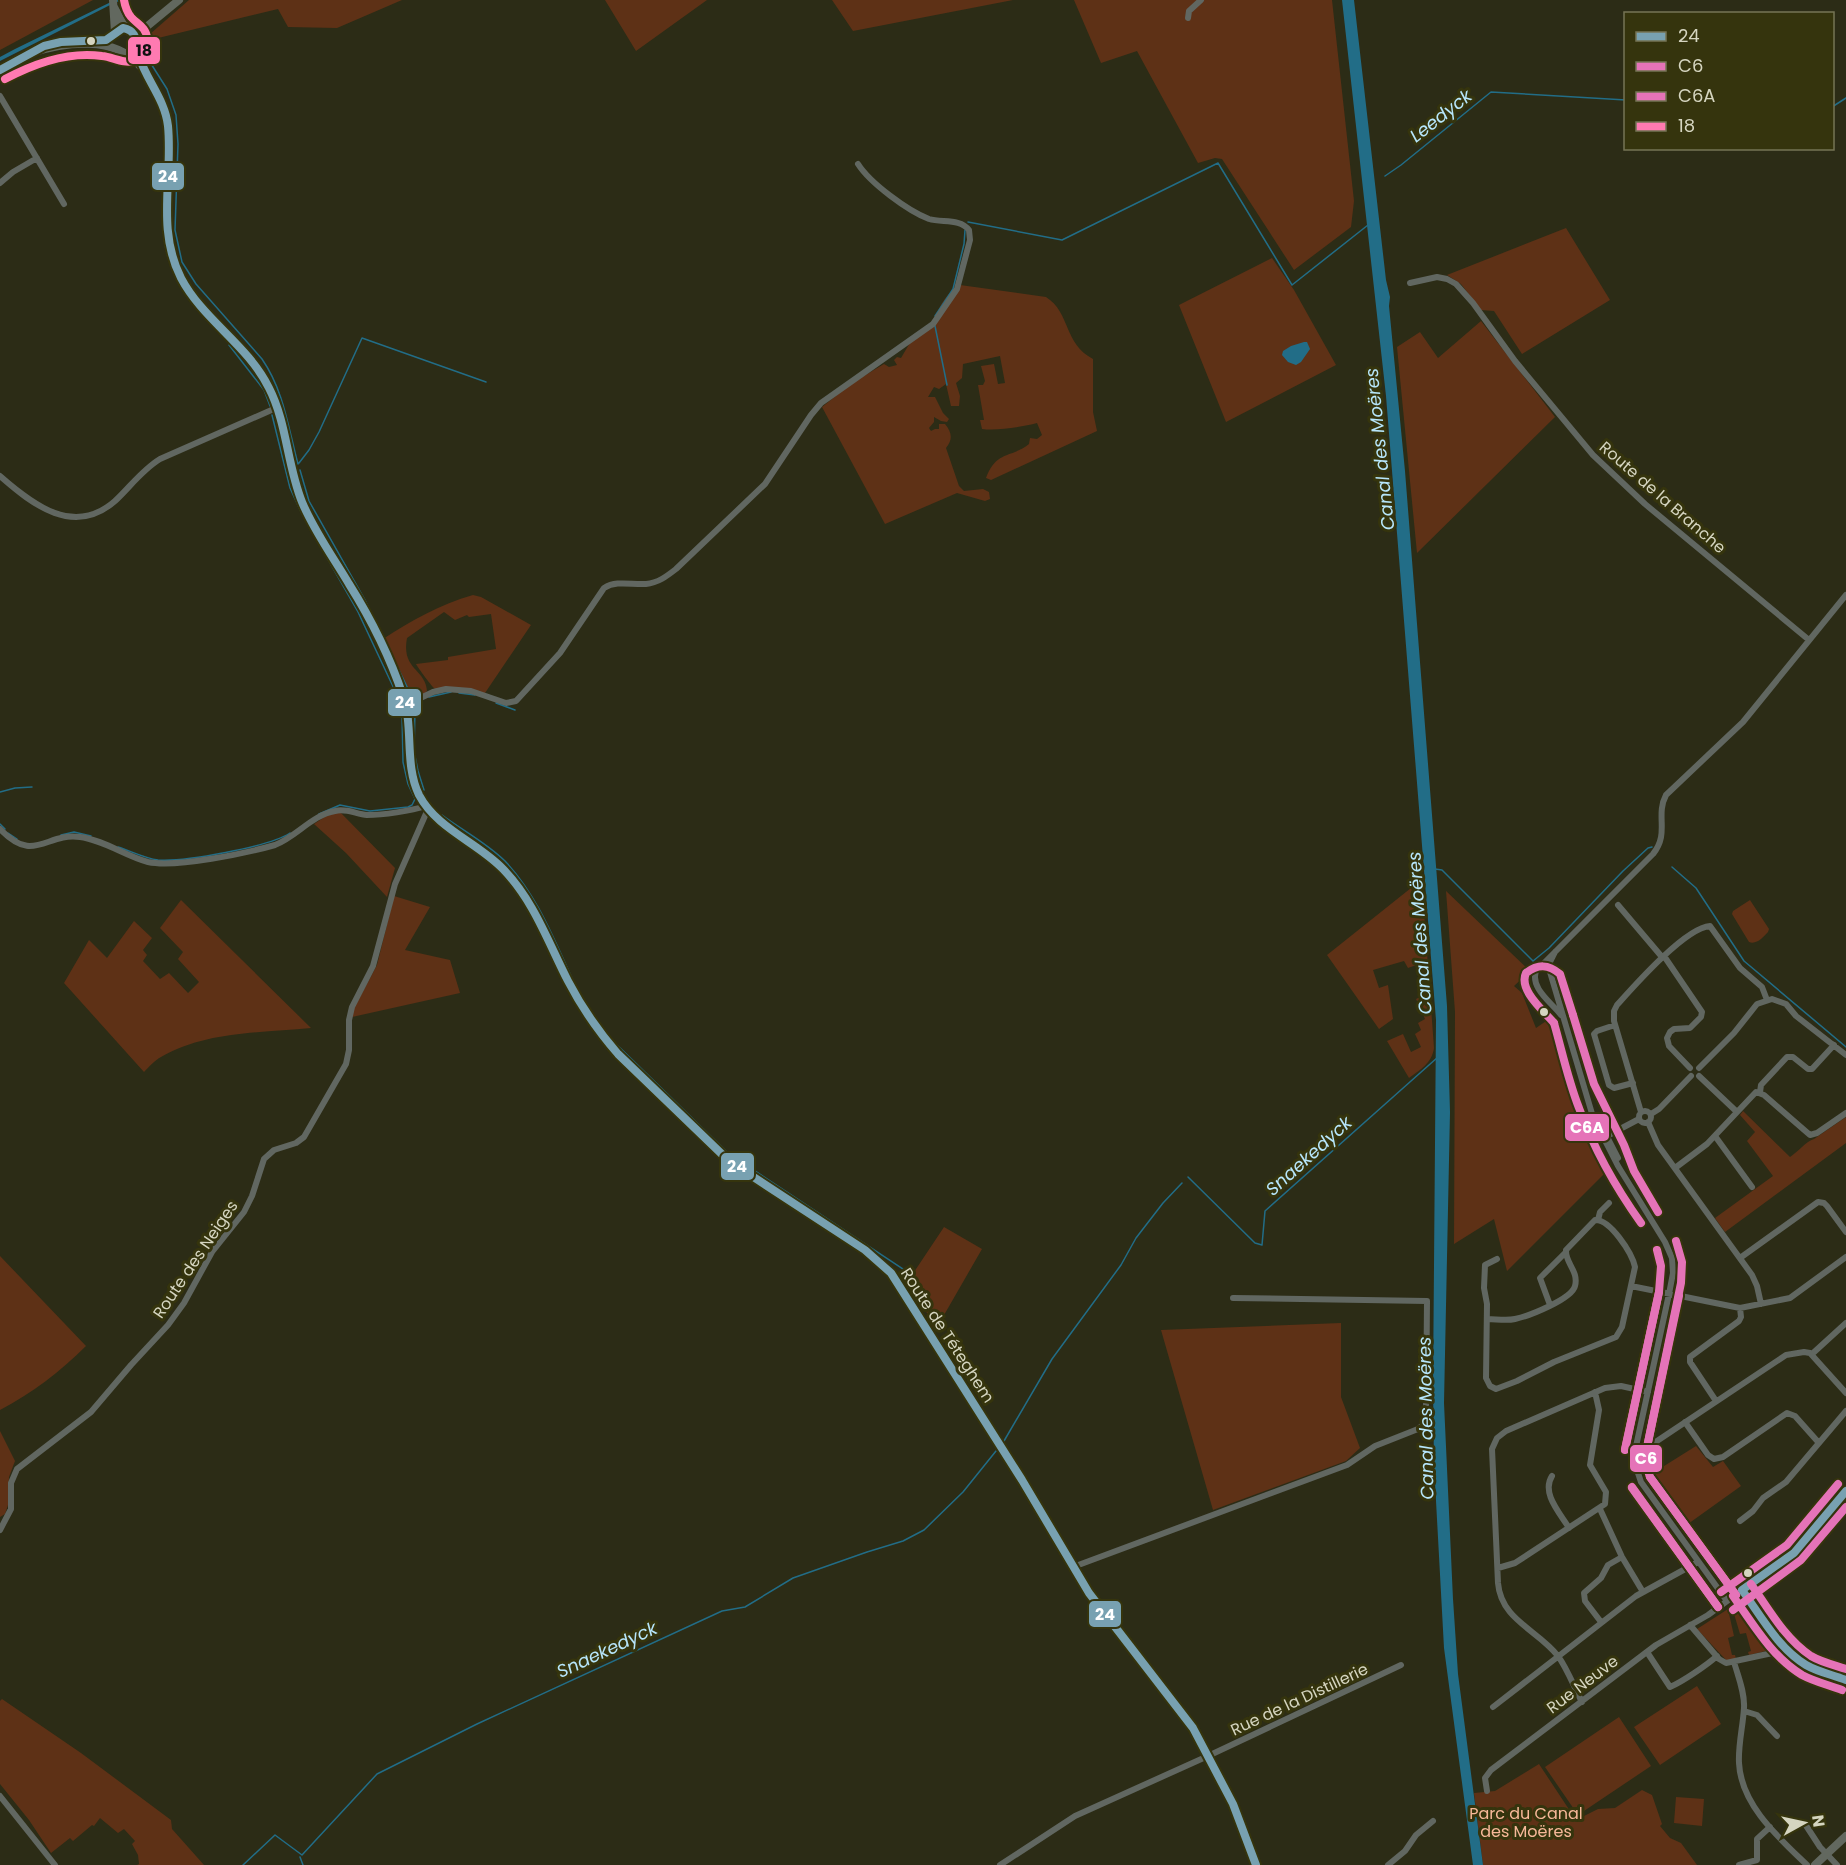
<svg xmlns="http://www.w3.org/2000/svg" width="1846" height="1865" viewBox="0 0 1846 1865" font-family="Poppins,sans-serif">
	<rect width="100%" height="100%" fill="#2c2c16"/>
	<path fill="#5e3116" d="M0,0H93L0,50Z
		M189,0H402L337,28L288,27L278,9L154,39L150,34Z
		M605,0H707L636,51Z
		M832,0H1013L853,31Z
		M1074,0H1332L1354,201L1351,227L1294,270L1222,159L1215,158L1198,163L1137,51L1101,63Z
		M1566,228L1610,300L1522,354L1494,311L1481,310L1461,284L1447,275Z
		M1272,258L1294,290L1336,365L1226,422L1179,305Z
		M960,285L1046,297C1071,313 1063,343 1093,359V412L1097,431L991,480L986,478C996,450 1012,458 1029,444L1030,438L1037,439L1042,435L1037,423C1022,427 997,431 982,429L980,420H984L978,385H983L985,381L981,366L994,364L998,384L1005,383L1000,356L963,364L962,378L956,383L960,396L959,406H951L946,384L939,389L934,387L928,397H935L943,413L949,419L947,422L941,421L934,417V422L929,428L931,431L935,429H939V424H945C952,432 953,440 946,448L959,486L964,491L983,489L989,492L990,499L985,501L957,493L885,524L822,407L852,383L884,364L889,367L897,365L894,360L897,357L901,358L911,341L937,319C936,308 950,290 960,285Z
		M1481,321L1555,417L1417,553L1397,347L1420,332L1438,358Z
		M473,595L481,597L531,625L485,693L435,689C433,688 418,668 416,664L448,660V657L496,649L491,614L469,617L467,615L455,620L444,612L407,638C401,670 426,669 427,691L422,696L412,697L383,639C411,621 440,604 473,595Z
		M340,812L395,868L387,897L346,853L314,824L326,816Z
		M1411,888L1415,899L1423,898L1434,1048C1432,1063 1420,1070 1409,1078L1387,1041L1403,1034L1411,1052L1421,1047L1415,1034L1421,1030L1418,1023L1425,1019L1416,999L1426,994L1419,964L1408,968L1404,961L1373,970L1379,988L1388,985L1393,1019L1379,1029L1327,955Z
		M1446,891L1530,971L1514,986L1522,993L1536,1028L1552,1017L1554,1019L1584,1118L1609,1166L1608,1170L1507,1271L1494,1219L1454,1244L1455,1012Z
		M394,896L430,907L405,950L450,960L460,993L352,1017L353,1010L377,965Z
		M181,900L311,1028C261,1033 206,1031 161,1057C155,1060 149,1067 144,1072L64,983L89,940L107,958L134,921L152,938L143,950L147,955L143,961L160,979L169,973L188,993L199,982L178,959L183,952L160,928Z
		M1750,900L1769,929L1768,932C1763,937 1757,945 1749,942L1732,914L1733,911Z
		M1743,1111L1790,1157C1798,1152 1806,1141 1814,1139L1846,1117V1143L1725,1232L1715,1218L1773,1176L1747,1141L1755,1132L1740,1115Z
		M944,1227L982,1249L936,1329L932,1326L912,1275Z
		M0,1256L86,1346C60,1372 32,1393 0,1410Z
		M1341,1323V1397L1360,1448L1346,1461L1213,1510L1161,1330Z
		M0,1431L15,1461L9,1477L8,1505L5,1514L0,1517Z
		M1696,1446L1713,1467L1723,1461L1741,1486L1681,1529L1645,1478Z
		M1742,1603L1778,1648L1749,1655L1748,1652L1751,1651L1746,1633L1740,1634L1732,1607Z
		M1728,1609L1734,1636L1728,1638L1732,1655H1735L1736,1659L1727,1661L1697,1629Z
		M1697,1686L1721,1724L1660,1765L1634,1727Z
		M2,1699L81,1753L171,1820L172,1829L204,1865H137L139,1864L138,1855L132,1844L135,1841L124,1829L118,1833L100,1818L94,1826L92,1825L73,1841L70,1838L51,1853L29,1820L0,1784V1701Z
		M1619,1717L1651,1766L1578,1815L1545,1767Z
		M1539,1764L1576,1820L1598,1809L1615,1808L1642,1790L1652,1795L1662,1824L1660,1826L1670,1838L1681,1843L1697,1865H1483L1474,1793L1495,1791Z
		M1676,1797L1704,1799L1702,1826L1674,1823Z"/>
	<path fill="#226d87" d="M115,0H131L116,2L0,61V57L15,49Z
		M1342,0H1354L1386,280L1390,297L1389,306L1405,471L1447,1006L1450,1112L1444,1403L1453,1599L1458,1674L1483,1865H1473L1444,1648L1434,1464L1433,1387L1436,1020L1386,396Z
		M1304,342H1307L1310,349L1301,362L1296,365L1288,362L1282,355L1283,351L1291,346Z"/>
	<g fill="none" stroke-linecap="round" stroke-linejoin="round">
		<path stroke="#226d87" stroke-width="1.5" d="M145,36L148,59L167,89L176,115L178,144L175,230L182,262L196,284L262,359C284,391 288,427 298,464
			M1832,107L1846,98
			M1385,176L1401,165L1491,92L1626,100
			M968,222L1062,240L1218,163L1292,285L1368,225
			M935,316L953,289L964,244L965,230
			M935,326L947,385
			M229,345L264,390L270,406
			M272,415L290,488L302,514L358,612L397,695L402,716L403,762L408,784L415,799L412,805L408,807L370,811L340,805L319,814
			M299,463L309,450L319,432L362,338L486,382
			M300,470L309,501L365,600L412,697L415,698
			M459,693L475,695
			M429,697L451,692
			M420,702L415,711L414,751L418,771L424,790
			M496,703L515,710
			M0,792L15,788L32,787
			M442,815C462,830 487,843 505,861C541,899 558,951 581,997C590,1013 602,1027 613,1041L728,1153L912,1275
			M0,824L5,829
			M8,833L17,839
			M61,835L74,832L91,836
			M118,847C131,851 144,858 158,860C183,862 269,847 290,833
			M1672,867L1696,888L1744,961L1846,1047
			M1435,869L1442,870L1533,961L1549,948L1623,871L1648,848L1652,847
			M1188,1177L1255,1243L1262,1245L1265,1211L1438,1057
			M1004,1441L1052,1359L1121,1265L1136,1238L1163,1203L1182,1183
			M300,1857L303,1865
			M243,1865L275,1835L302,1855L377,1774L477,1724L722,1611L745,1607L793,1578L867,1552L903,1541L924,1530L963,1492L996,1451"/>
		<path stroke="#616761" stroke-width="6" d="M1188,18L1189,11L1201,0
			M0,96L64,204
			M0,183L13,172L37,158
			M1410,283L1437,277L1447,279L1456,284L1473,303L1515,361L1593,455L1645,504L1809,640
			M0,476C33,505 74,537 115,501C130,487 142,470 160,459L276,408
			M406,705L433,692L446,689L471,691L506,703L516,701L560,653L604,588C617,580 631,585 646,584C658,583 667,576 676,569L765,484L811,415L821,403L933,324L957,289L970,240L969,230C960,218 942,223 929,219C908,211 870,183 858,164
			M0,829C34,865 46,832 80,837C104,840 125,856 148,862C176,868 247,853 275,845C296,837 312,815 335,811C346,808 356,814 367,815C383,815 411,811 426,806
			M1618,905L1662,957
			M1555,952L1550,962V972L1593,1117L1618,1166L1665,1242L1672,1258L1673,1273L1669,1294L1635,1451L1636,1467L1641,1482L1727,1601
			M1664,956L1702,1012L1701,1017L1690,1028L1674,1029L1670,1032L1667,1038L1669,1046L1690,1068
			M1561,1015C1551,1002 1530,988 1536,971L1653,854C1670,833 1655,816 1666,795L1743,722L1846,595
			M1615,1025L1597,1031L1594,1034L1609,1085L1614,1088L1633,1083
			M1699,1068L1734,1033L1757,1004L1772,999L1786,1004L1796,1016L1846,1055
			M1699,1076L1737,1112
			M1760,1092L1761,1085L1787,1057H1793L1808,1069H1812L1834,1045
			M1639 1117a6 6 0 1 1 12 0a6 6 0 1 1-12 0Z
			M1641,1112L1614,1021V1011L1617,1005C1635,985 1685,928 1710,926L1740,968L1762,987L1767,1000
			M1651,1114L1659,1109L1691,1076
			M1648,1122L1658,1145L1752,1275L1757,1286L1761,1304
			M1601,1125L1618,1158
			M1715,1136L1752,1187
			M1605,1137L1639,1119
			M1675,1168L1707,1144L1756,1092L1764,1095L1810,1135L1817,1133L1846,1113
			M1598,1220L1600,1212L1609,1203
			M1740,1258L1818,1202L1824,1203L1827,1206L1846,1232
			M1631,1286L1740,1308L1790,1298L1846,1257
			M1550,1305L1540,1278L1566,1252
			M1487,1319C1496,1319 1506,1321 1515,1319C1529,1316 1572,1299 1575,1286C1579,1271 1565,1263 1566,1250L1595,1220C1610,1219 1632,1253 1635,1267L1622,1327L1616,1337L1554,1362L1517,1381L1496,1389L1490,1386L1486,1378L1487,1304L1484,1288L1485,1265L1497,1259
			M1812,1354L1846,1323
			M1716,1401L1690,1362V1357L1739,1321L1741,1317L1740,1308
			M1685,1422L1708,1455L1714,1459L1723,1457L1787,1413L1795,1416L1819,1443
			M1635,1451L1645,1449L1786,1355L1804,1352L1810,1353L1846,1393
			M1552,1476C1541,1493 1560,1513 1569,1528
			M1600,1509L1622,1557L1643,1592
			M1740,1521L1753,1511L1763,1498L1786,1482L1846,1411
			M0,1530L11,1509V1483L17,1469L91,1412L131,1365L168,1325L184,1303L212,1252L244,1212L252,1196L264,1159L274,1150L296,1143L304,1137L346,1064L349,1050V1020L352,1007L373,966L395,884L428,809
			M1073,1567L1347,1465L1375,1446L1418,1429L1424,1424L1426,1415L1427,1301L1233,1298
			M1498,1568L1515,1563L1605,1504L1606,1492L1590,1465L1599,1410L1595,1392
			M1601,1622L1585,1601L1584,1593L1601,1578L1608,1565L1622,1557
			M1690,1625L1719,1659L1726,1663L1777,1652L1786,1648
			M1647,1652L1670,1687C1682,1682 1707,1665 1717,1656
			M1734,1662C1738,1676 1745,1693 1744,1708C1743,1726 1738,1745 1739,1763C1741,1805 1779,1838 1807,1865
			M1582,1702C1574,1687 1568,1670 1558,1656C1538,1630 1501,1620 1498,1583L1492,1449L1497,1438L1506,1431L1605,1388L1621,1386L1648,1392
			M1493,1707L1636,1596L1698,1562
			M1744,1711L1757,1715L1777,1736
			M1487,1791L1485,1778L1491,1770L1656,1645L1708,1615L1742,1590
			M0,1796L55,1865
			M1805,1824L1820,1847L1837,1865
			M1000,1865L1075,1816L1208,1756L1401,1665
			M1388,1865L1405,1851L1416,1835L1433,1821
			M1739,1865L1757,1860V1839L1770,1827"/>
		<path stroke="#62685f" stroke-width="8" d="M113,0L115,33
			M114,7L123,24L135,34C138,42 136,50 139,58C150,81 166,100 169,126C173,169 159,214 171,256C187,308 241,336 266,382C286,419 286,464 302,502C316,535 339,566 357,597C374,627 391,664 403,697C417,731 400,763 421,798C436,823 462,837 485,853C504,868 518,885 531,905C557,956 577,1012 618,1054L729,1161L865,1250L891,1273L1022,1480L1089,1593L1193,1728L1233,1804L1256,1865
			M97,41L107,39L113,36
			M137,41L145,28L179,0
			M31,53C65,42 115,35 140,66
			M0,70L35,51
			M1846,1491L1794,1553L1778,1566L1742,1590C1759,1613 1781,1650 1806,1665C1818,1672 1833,1675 1846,1680
			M1815,1865L1846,1836"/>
		<g stroke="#35340d" stroke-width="12">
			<path id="bus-1" d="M0,70L44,46L61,42L106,40L123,28C139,31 135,43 139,56C146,80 165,99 168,126C173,178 156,229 181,278C203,320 248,345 269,388C287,423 287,465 302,502C314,531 333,557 349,584C371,619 390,657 403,696C414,728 404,764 419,795C437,829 477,842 503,869C534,901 548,942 568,981C582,1008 598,1031 618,1054L729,1161L865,1250L891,1273L1022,1480L1089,1593L1193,1728L1233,1804L1256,1865
				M1742,1590L1794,1553L1846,1491
				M1742,1590C1761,1616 1778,1648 1806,1665C1818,1672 1833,1675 1846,1680"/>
		</g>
		<g stroke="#35340d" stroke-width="12">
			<path id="bus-2" d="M1554,1023C1544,1011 1518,990 1526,973C1538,964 1548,964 1560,974L1573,1015
				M1679,1296L1646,1452V1465L1650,1477L1736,1595
				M1625,1450L1659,1292
				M1632,1487L1718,1607
				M1733,1596C1753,1624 1772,1657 1802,1675C1815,1682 1829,1685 1842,1690
				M1733,1610L1801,1560L1846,1507"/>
		</g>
		<g stroke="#35340d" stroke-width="12">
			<path id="bus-3" d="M1573,1015L1594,1084L1624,1145L1634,1171L1658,1212
				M1554,1023C1562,1051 1568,1080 1579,1108C1594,1149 1616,1188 1641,1223
				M1625,1449L1659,1292L1661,1266L1657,1250
				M1646,1452L1681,1283L1682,1262L1676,1241
				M1650,1477L1736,1595
				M1632,1488L1718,1607
				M1751,1584C1768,1608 1785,1639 1811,1656C1821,1662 1834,1665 1846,1669
				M1721,1592L1787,1545L1838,1484"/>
		</g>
		<g stroke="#35340d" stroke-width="12">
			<path id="bus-4" d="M5,79C35,63 68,51 102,56C113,57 123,64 134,61C142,58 147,47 147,38C146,27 137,24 131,17C127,12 125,6 124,0"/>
		</g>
		<use href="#bus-1" stroke="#78a1b1" stroke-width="8"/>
		<use href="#bus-2" stroke="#e573b8" stroke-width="8"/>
		<use href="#bus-3" stroke="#e573b8" stroke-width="8"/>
		<use href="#bus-4" stroke="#ff7ab1" stroke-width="8"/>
	</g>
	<g fill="#d5d5c0" stroke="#35340d" stroke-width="2">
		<circle cx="91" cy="41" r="5"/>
		<circle cx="1544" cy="1012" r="5"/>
		<circle cx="1748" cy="1573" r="5"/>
	</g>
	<g text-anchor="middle" stroke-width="6" stroke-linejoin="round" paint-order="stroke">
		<g font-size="16" fill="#d5d5c0" stroke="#35340d">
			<text transform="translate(1663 497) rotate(41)" y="6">Route de la Branche</text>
			<text transform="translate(195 1259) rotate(-56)" y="6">Route des Neiges</text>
			<text transform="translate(948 1335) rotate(57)" y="6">Route de Téteghem</text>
			<text transform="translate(1582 1684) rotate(-37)" y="6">Rue Neuve</text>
			<text transform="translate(1299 1699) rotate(-25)" y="6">Rue de la Distillerie</text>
		</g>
		<g font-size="16" fill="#f7b899" stroke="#35340d">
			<text x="1526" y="1819">Parc du Canal<tspan x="1526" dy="18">des Moëres</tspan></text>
		</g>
		<g font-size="18" font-style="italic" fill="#b7e6fb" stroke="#35340d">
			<text transform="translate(1441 116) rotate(-38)" y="6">Leedyck</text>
			<text transform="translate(1380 449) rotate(-96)" y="6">Canal des Moëres</text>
			<text transform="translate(1420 933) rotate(-94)" y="6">Canal des Moëres</text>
			<text transform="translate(1309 1156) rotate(-42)" y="6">Snaekedyck</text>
			<text transform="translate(1426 1418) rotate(-91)" y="6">Canal des Moëres</text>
			<text transform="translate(607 1650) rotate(-25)" y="6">Snaekedyck</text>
		</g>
	</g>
	<g stroke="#35340d" stroke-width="2">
		<rect x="127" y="36" width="34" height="29" rx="6" fill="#ff7ab1"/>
		<rect x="151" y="162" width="34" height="29" rx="6" fill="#78a1b1"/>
		<rect x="387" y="688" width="35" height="29" rx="6" fill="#78a1b1"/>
		<rect x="1564" y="1113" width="46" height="29" rx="6" fill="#e573b8"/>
		<rect x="720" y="1152" width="35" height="29" rx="6" fill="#78a1b1"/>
		<rect x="1629" y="1444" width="34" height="29" rx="6" fill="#e573b8"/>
		<rect x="1088" y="1600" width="34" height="28" rx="6" fill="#78a1b1"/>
	</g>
	<g font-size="16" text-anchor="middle" font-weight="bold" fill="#fff">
		<text x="168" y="182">24</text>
		<text x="405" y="708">24</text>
		<text x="1587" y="1133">C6A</text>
		<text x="737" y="1172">24</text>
		<text x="1646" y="1464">C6</text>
		<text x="1105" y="1620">24</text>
	</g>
	<g font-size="16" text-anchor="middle" font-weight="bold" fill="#111">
		<text x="144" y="56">18</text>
	</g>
	<rect x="1624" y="12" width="210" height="138" fill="#35340d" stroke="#757455" stroke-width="1.5"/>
	<rect x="1636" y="32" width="30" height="9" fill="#78a1b1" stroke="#757455" stroke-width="1.5"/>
	<text x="1678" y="42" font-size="18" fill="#d5d5c0">24</text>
	<rect x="1636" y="62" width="30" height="9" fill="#e573b8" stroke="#757455" stroke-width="1.5"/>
	<text x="1678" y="72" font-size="18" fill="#d5d5c0">C6</text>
	<rect x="1636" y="92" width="30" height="9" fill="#e573b8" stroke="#757455" stroke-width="1.5"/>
	<text x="1678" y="102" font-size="18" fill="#d5d5c0">C6A</text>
	<rect x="1636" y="122" width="30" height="9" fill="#ff7ab1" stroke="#757455" stroke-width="1.5"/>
	<text x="1678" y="132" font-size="18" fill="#d5d5c0">18</text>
	<g transform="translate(1804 1823) rotate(82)" stroke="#35340d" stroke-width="4.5" paint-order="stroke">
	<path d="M0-4.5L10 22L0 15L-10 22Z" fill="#d5d5c0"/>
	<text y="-9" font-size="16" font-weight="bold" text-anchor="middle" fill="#d5d5c0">N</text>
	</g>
</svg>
